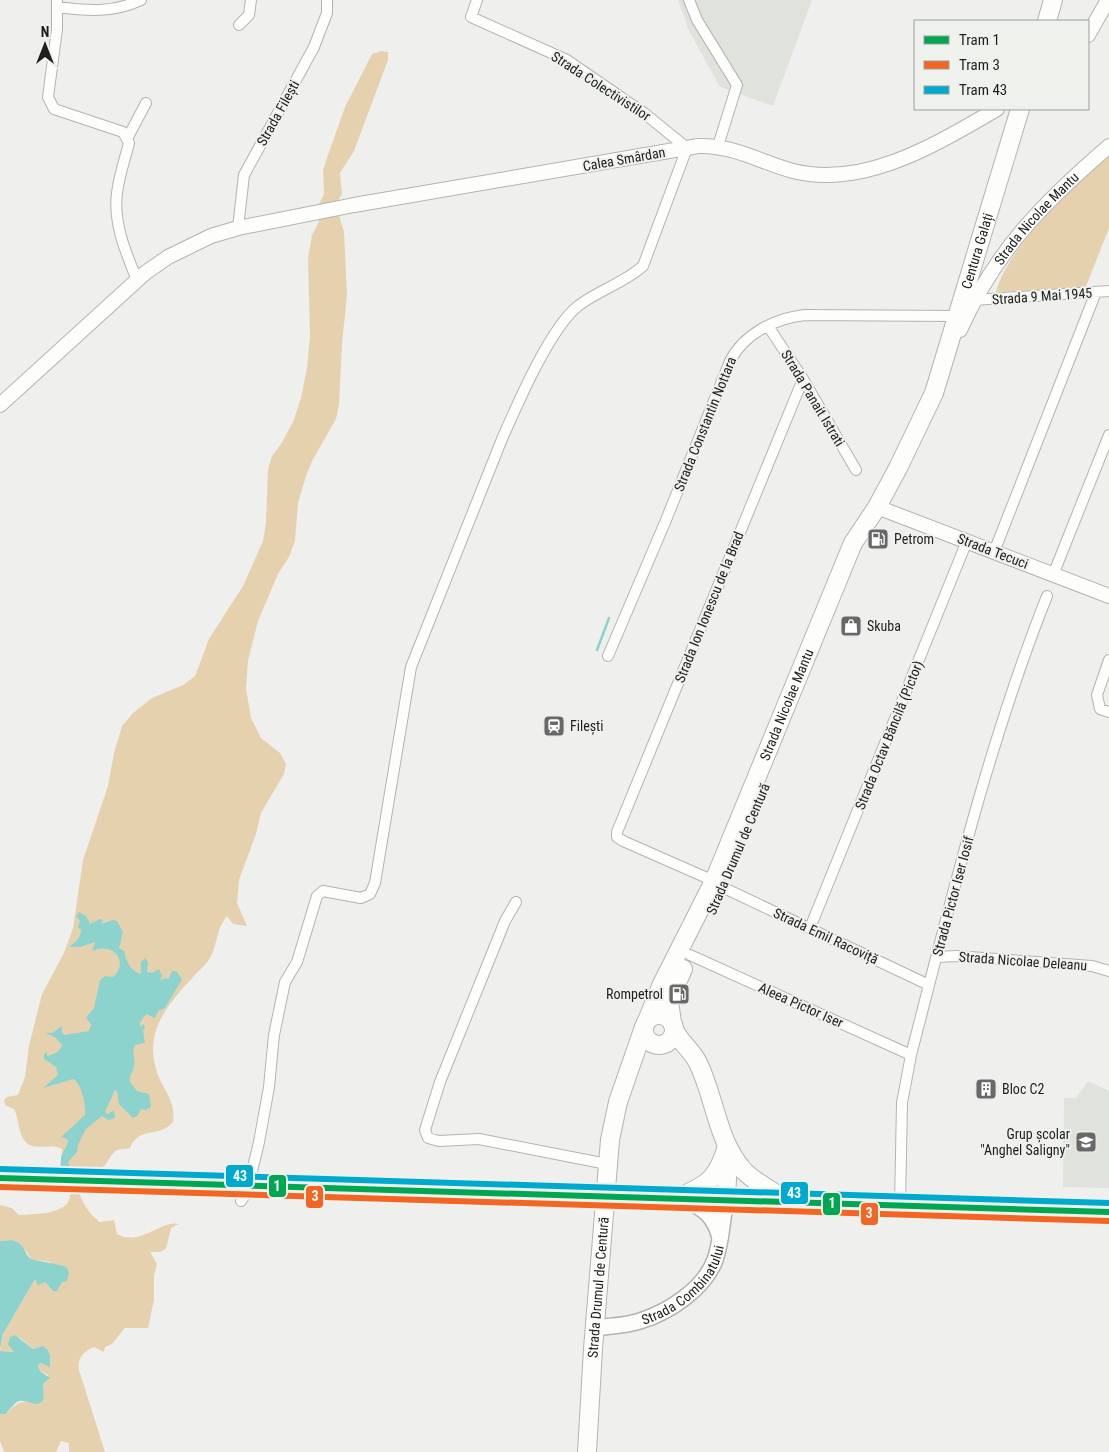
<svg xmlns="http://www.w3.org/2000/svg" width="1109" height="1452" viewBox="0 0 1109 1452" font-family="'Roboto Condensed',sans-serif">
	<rect width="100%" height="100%" fill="#eff0ee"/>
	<path fill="#dfe3dc" d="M678,0H812L773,106L720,87L689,31Z
		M1088,1081L1109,1091V1188L1063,1187L1064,1098H1076Z"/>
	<path fill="#e6d1af" d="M381,51L388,52V60L354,151L340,173L342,194L336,205L344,232L347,295L342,344L339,405L336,419L312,461L306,476L298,503L295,541L289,557L278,574L258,621L248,661L246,689L251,718L261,738L280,753L286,764L284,774L261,813L256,834L239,880L237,903L247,926L233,924L227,916C215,930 218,948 208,961C205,966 199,970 195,975C171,1001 146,1027 155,1065C159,1086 177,1099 173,1122C158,1139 140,1125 130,1148L117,1150C111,1154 109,1160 105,1165C100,1170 93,1171 88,1174C67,1185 88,1214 100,1222L114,1220L117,1234C140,1247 162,1219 179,1224L171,1228L166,1249L160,1252H150L157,1264L154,1276V1300L148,1328H125L112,1344L105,1347L104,1352L94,1347C84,1351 77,1358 79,1370L105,1452H69V1443L61,1441L56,1452H4L0,1441V1414H6C22,1396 24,1405 44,1398L43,1384L47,1381L48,1375L40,1371L38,1366L40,1363L50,1366L51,1358L40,1347L33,1349L19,1337L15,1352L0,1351L3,1334L35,1279L45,1282L53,1291H57L50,1262L31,1259L27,1252L11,1240L0,1241V1205L12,1208L19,1215C32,1214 70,1215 70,1195C70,1185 61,1178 60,1169C60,1162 62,1156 62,1149C50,1142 33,1153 24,1140C18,1131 19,1119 14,1109L5,1105L4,1100L7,1097L18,1095L25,1077L29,1046L42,994L64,953L73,928L83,860L108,786L114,753L122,726L133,713L152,698L183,685L195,676L209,639L243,586L263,541L266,522L268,469L272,456L281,444L293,422L301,398L307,368L310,336L308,258L312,235L319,222L317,208L324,194L323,170L327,158L345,107L372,54Z
		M1109,153V228L1085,289L996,292C1006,249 1076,184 1109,153Z"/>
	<path fill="#8cd3cd" d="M79,912L86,916L90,924L100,919L103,920L101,924L113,920L117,921L123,932L119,948L124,951C127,962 129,970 141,974V962L145,958L148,962L147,972L152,973L159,969L162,976L160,980L167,978L168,980L172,971H176L182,979L165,1008L158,1011L155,1018L146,1014L140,1022V1027L144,1024L145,1028L143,1030L145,1043L135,1045C131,1052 136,1058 134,1066C133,1072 129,1075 130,1082L137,1091L149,1094L151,1107L146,1110L141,1109L138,1115L133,1118L119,1104L117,1091L115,1090L105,1112L108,1114L114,1110L115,1118L109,1120L102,1116L86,1129L78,1145L77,1152L68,1162L75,1182L61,1177V1157L68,1142L67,1139L61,1137L85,1115C86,1105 82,1084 73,1079L43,1088L58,1075L56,1067L44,1059V1054L47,1052V1056C53,1055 61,1051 62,1045L55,1037L45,1033H52L62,1026V1033L65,1035L89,1031L91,1024L86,1018L94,1008L100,980L105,976L113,977C129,963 115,941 92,951L95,942L80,947H69C76,942 81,938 81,929L78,928L80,920L76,917Z
		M11,1240C25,1243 23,1252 31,1259L64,1266L67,1268L69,1273L67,1281L62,1282L57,1291H53L45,1282L38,1285L35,1279L3,1334L0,1349V1241Z
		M15,1335L33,1349L43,1346C51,1351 51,1358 50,1367L40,1363L38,1366L40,1371L50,1378L43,1384C43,1388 45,1396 43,1400C37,1410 25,1397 17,1402C13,1405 9,1410 6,1414H0V1351L14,1352L8,1344L10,1337Z"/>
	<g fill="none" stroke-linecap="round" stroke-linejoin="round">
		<path stroke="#8cd3cd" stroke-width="2.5" d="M597,650L609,618"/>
		<g stroke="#b3b4b2" stroke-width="12">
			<path id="street" d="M57,0V29L48,97L54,109L123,132L129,143C125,159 119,176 117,193C113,223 126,253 137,280
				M689,0L697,20L737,85L718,146
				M57,7C87,11 113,13 141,0
				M239,25L249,15L251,0
				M128,137L146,103
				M238,228L244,175L314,47L327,13V0
				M974,300L1109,291
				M768,326L803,379L856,470
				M994,552L1096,292
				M1053,575L1109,435
				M608,656L666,520L730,361C744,334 775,318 805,315L956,316
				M1109,660L1097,695L1100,709L1109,712
				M714,881L623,841L617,837V832L803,379
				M722,887L929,985
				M516,902L505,921L440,1082L425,1130L428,1138L439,1141L479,1139L607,1164
				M810,928L967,541
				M690,955L911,1055
				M937,957L956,956L1092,966L1109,971
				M241,1201L247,1192L259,1142L269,1087L274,1035L285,982L297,962L317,896L323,891L361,898L370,894L375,883L411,667L502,439C517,405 550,328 578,306C599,290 624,283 643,266L687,148L644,113L567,60L471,17L477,0
				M900,1204L902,1103L911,1055C951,901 988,744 1047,596"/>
		</g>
		<g stroke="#b3b4b2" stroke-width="16">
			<g id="secondary">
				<path d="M1088,35L1108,0"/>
				<path id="s1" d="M960,330C996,250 1044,202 1109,146"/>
				<path d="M0,405L145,273L168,257L211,236L238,228L354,205L698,146C733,145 760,162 793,171C865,189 938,143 997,109"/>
				<path d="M877,507L1109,596"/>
				<path d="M480,1194L582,1195"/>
				<path d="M634,1196L679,1197"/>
			</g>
		</g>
		<g stroke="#b3b4b2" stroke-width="18">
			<g id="primary">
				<path d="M679,1197L1109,1212"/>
				<path d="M685,1200C704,1208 715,1217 720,1238"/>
				<path id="s2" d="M594,1328C609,1326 625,1326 640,1321C669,1312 704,1289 715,1260C722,1240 722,1219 726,1199"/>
			</g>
		</g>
		<g stroke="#b3b4b2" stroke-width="20">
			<g id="highway">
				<path d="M1047,21L1053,0"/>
				<circle cx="659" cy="1030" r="15"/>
				<path id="s3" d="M647,1021L662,984L714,881L853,543L877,507L898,468L934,393L1020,109"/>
				<path d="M672,1023L669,1001L683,969"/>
				<path d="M674,1029C680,1043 692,1050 698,1063C715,1097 717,1142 744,1171C757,1184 774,1191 787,1202"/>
				<path d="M679,1197C709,1185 718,1177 727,1146"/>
				<path d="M726,1199L728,1157"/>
				<path id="s4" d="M587,1452L593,1349L610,1140L618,1102L644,1027"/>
			</g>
		</g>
		<use href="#street" stroke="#fdfdfc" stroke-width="10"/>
		<use href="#secondary" stroke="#fdfdfc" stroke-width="14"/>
		<use href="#primary" stroke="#fdfdfc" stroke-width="15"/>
		<use href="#highway" stroke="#fdfdfc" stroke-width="18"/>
		<g stroke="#b3b4b2" stroke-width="16" stroke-linecap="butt">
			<path id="secondary-bridge" d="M0,1178L480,1194
				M582,1195L634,1196"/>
		</g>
		<use href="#secondary-bridge" stroke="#fdfdfc" stroke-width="14"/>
		<g stroke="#eff1ed" stroke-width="10">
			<path id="tram-1" d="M0,1178L1109,1212"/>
		</g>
		<g stroke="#eff1ed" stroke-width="10">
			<path id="tram-2" d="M0,1187L1109,1221"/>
		</g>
		<g stroke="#eff1ed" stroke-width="10">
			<path id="tram-3" d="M0,1169L1109,1203"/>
		</g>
		<use href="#tram-1" stroke="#00a651" stroke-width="6"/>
		<use href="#tram-2" stroke="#f26522" stroke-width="6"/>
		<use href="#tram-3" stroke="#00a9ce" stroke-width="6"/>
	</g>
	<defs>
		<g id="fuel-square" transform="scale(1.125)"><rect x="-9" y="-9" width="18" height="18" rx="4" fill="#676867" stroke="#eff1ed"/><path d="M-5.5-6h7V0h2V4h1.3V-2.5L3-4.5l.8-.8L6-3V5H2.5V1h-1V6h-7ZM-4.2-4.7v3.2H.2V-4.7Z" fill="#fff"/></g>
		<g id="shop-square" transform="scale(1.125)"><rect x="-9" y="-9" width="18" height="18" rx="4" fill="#676867" stroke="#eff1ed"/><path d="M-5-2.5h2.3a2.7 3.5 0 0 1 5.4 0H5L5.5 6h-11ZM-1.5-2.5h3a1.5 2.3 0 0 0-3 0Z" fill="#fff"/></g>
		<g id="station-square" transform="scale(1.125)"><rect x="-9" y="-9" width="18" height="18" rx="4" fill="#676867" stroke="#eff1ed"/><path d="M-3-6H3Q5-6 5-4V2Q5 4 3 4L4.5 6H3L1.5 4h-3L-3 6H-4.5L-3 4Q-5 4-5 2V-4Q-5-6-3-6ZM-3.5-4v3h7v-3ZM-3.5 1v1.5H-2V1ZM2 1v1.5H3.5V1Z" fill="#fff"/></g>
		<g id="building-square" transform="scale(1.125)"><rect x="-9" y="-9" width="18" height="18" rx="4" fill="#676867" stroke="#eff1ed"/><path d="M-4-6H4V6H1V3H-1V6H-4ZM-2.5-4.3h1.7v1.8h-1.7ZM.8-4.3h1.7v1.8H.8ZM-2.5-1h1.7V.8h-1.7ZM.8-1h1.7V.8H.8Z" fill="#fff"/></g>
		<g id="university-square" transform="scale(1.125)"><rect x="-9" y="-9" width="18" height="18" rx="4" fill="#676867" stroke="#eff1ed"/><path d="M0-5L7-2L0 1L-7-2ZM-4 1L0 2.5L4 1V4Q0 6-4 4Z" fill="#fff"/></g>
	</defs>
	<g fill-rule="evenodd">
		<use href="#fuel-square" x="878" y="539"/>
		<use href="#shop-square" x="851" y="626"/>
		<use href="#station-square" x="554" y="726"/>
		<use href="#fuel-square" x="679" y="994"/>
		<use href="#building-square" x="986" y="1089"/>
		<use href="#university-square" x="1086" y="1142"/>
	</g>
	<g text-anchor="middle" stroke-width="4" stroke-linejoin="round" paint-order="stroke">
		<g font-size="14" fill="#1e1f1e" stroke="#eff1ed">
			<text transform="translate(601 86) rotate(33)" y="5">Strada Colectivistilor</text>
			<text transform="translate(278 113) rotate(-61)" y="5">Strada Filești</text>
			<text transform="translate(624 159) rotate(-10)" y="5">Calea Smârdan</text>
			<text dy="5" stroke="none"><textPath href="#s1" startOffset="136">Strada Nicolae Mantu</textPath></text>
			<text dy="5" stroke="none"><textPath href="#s3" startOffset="840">Centura Galați</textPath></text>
			<text transform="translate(1042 296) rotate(-4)" y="5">Strada 9 Mai 1945</text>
			<text transform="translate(813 398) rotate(59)" y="5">Strada Panait Istrati</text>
			<text transform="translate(705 424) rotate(-68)" y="5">Strada Constantin Nottara</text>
			<text transform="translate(993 551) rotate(21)" y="5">Strada Tecuci</text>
			<text transform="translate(709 607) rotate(-68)" y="5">Strada Ion Ionescu de la Brad</text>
			<text dy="5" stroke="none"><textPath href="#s3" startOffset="346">Strada Nicolae Mantu</textPath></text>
			<text transform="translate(889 735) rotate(-68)" y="5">Strada Octav Băncilă (Pictor)</text>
			<text transform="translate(738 849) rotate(-67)" y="5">Strada Drumul de Centură</text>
			<text transform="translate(953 896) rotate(-75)" y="5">Strada Pictor Iser Iosif</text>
			<text transform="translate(826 936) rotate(25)" y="5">Strada Emil Racoviță</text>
			<text transform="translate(1023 961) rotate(4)" y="5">Strada Nicolae Deleanu</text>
			<text transform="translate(801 1005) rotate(24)" y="5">Aleea Pictor Iser</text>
			<text dy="5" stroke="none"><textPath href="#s2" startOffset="105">Strada Combinatului</textPath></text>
			<text dy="5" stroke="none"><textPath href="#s4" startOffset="165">Strada Drumul de Centură</textPath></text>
		</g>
		<g font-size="14" fill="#1e1f1e" stroke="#eff1ed" text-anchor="start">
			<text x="894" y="544">Petrom</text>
			<text x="867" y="631">Skuba</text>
			<text x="570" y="731">Filești</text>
			<text x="663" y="999" text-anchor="end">Rompetrol</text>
			<text x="1002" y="1094">Bloc C2</text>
			<text x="1070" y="1139" text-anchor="end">Grup școlar<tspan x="1070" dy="16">"Anghel Saligny"</tspan></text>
		</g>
	</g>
	<g stroke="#eff1ed" stroke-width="2">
		<rect x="225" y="1164" width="29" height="24" rx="5" fill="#00a9ce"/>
		<rect x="268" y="1174" width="19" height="24" rx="5" fill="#00a651"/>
		<rect x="780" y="1181" width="29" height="24" rx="5" fill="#00a9ce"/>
		<rect x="305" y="1185" width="19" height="24" rx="5" fill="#f26522"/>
		<rect x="822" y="1192" width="19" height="24" rx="5" fill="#00a651"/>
		<rect x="860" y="1202" width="19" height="24" rx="5" fill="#f26522"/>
	</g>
	<g font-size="14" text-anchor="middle" font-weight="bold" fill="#fff">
		<text x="240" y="1181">43</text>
		<text x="277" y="1191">1</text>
		<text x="794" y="1198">43</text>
		<text x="315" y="1201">3</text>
		<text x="832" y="1208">1</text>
		<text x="869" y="1218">3</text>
	</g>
	<rect x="914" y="20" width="175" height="90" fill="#eff1ed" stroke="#9b9d9a"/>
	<rect x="924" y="36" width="25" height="8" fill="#00a651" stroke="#9b9d9a"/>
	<text x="959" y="45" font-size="15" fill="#1e1f1e">Tram 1</text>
	<rect x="924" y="61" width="25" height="8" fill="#f26522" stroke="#9b9d9a"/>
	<text x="959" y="70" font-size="15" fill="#1e1f1e">Tram 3</text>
	<rect x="924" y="86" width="25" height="8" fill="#00a9ce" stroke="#9b9d9a"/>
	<text x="959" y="95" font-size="15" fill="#1e1f1e">Tram 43</text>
	<g transform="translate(45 45)" stroke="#eff1ed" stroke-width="4" paint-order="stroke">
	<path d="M0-4L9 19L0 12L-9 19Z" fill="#1e1f1e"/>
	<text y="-8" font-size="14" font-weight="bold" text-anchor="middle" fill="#1e1f1e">N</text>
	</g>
</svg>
